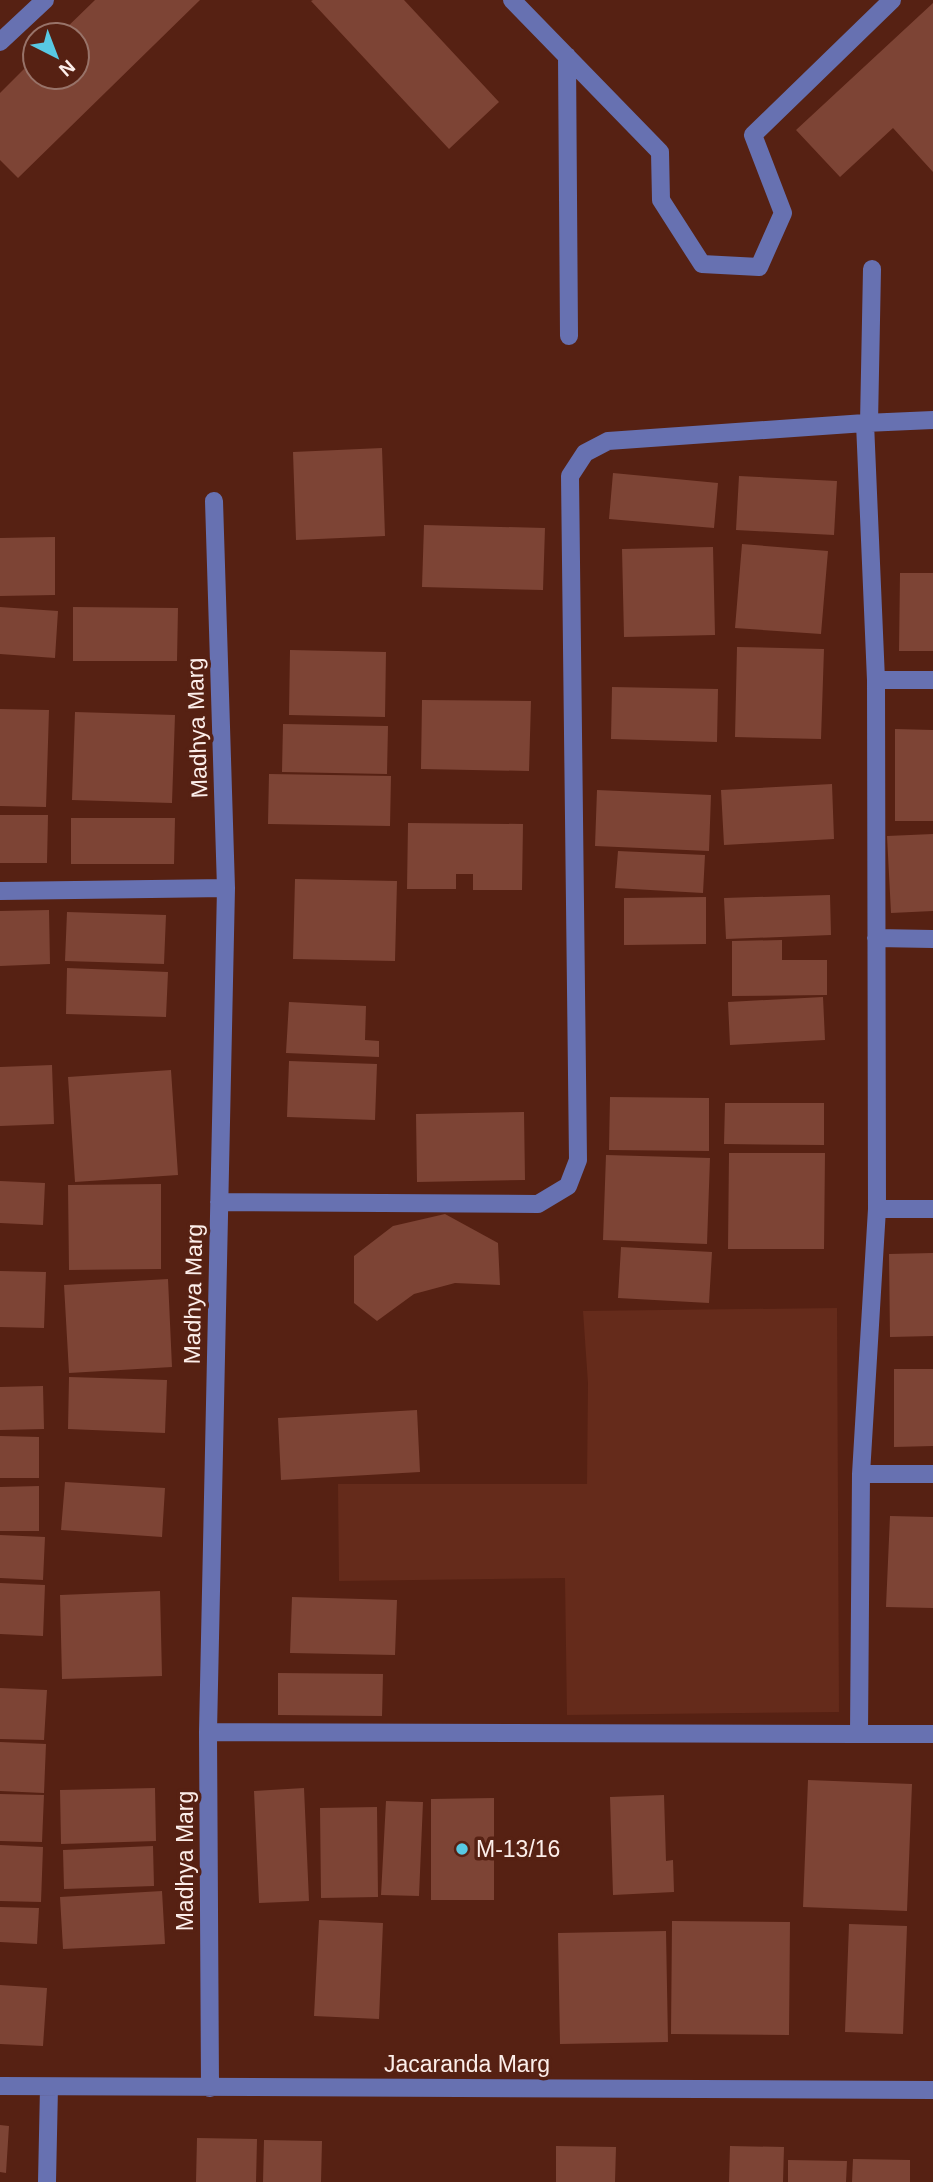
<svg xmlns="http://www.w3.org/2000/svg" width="933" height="2182" viewBox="0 0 933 2182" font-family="Arial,sans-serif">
	<rect width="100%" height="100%" fill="#562113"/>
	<path fill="#652b1b" d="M837,1308L839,1712L567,1715L565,1578L339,1581L338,1484H587L588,1383L583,1311Z"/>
	<path fill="#7d4435" d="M95,0H200L18,178L0,160V93L35,58V77H77V35H59Z
		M313,0H404L499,102L449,149L311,1Z
		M933,3V172L893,128L840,177L796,130Z
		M382,448L385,536L296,540L293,452Z
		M613,473L718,483L714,528L609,519Z
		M739,476L837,481L834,535L736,530Z
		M424,525L545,528L543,590L422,587Z
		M55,537V595L0,596V538Z
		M742,544L828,551L821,634L735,628Z
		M713,547L715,635L624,637L622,549Z
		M900,573H933V651H899Z
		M0,607L58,611L55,658L0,654Z
		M73,607L178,608L177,661H73Z
		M737,647L824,649L821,739L735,737Z
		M290,650L386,652L385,717L289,715Z
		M612,687L718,689L717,742L611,739Z
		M422,700L531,701L529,771L421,769Z
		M0,709L49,710L46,807L0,806Z
		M75,712L175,715L172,803L72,800Z
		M283,724L388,726L387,774L282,772Z
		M895,729L933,730V821H895Z
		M269,774L391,776L390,826L268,824Z
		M832,784L834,839L724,845L721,790Z
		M597,790L711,795L709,851L595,846Z
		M0,815H48L47,863H0Z
		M71,818H175L174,864H71Z
		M408,823L523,824L522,890H473V874H456V889H407Z
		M933,834V911L891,913L887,836Z
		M618,851L705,855L703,893L615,888Z
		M295,879L397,881L395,961L293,959Z
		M830,895L831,935L726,939L724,898Z
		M706,897V944L624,945V898Z
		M49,910L50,964L0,966V911Z
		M67,912L166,915L164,964L65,961Z
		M782,940V960H827V995L732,996V941Z
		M67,968L168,972L166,1017L66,1014Z
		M823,997L825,1040L730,1045L728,1002Z
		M289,1002L366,1006L365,1040L379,1041V1057L286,1053Z
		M289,1061L377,1064L375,1120L287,1117Z
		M52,1065L54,1124L0,1126V1067Z
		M171,1070L178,1175L75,1182L68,1077Z
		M610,1097L709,1098V1151L609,1150Z
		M725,1103H824V1145L724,1144Z
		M524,1112L525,1180L417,1182L416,1114Z
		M729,1153H825L824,1249H728Z
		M606,1155L710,1158L707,1244L603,1240Z
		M0,1181L45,1183L43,1225L0,1223Z
		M161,1184V1269L69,1270L68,1185Z
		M445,1214L498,1243L500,1285L455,1283L414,1294L377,1321L354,1303V1256L393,1226Z
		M621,1247L712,1252L709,1303L618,1298Z
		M933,1253V1336L890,1337L889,1254Z
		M0,1271L46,1272L44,1328L0,1327Z
		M168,1279L172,1367L69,1373L64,1285Z
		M894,1369H933V1446L894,1447Z
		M69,1377L167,1380L165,1433L68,1429Z
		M43,1386L44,1429L0,1430V1387Z
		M417,1410L420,1472L281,1480L278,1418Z
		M0,1436L39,1437V1478H0Z
		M65,1482L165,1488L162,1537L61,1530Z
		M39,1486V1531H0V1487Z
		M890,1516L933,1517V1608L886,1607Z
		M0,1535L45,1537L43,1580L0,1578Z
		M0,1583L45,1585L43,1636L0,1634Z
		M160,1591L162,1676L62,1679L60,1595Z
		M292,1597L397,1600L395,1655L290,1653Z
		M278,1673L383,1674L382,1716L278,1715Z
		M0,1688L47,1690L44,1740L0,1739Z
		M0,1742L46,1744L44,1793L0,1791Z
		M808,1780L912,1784L907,1911L803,1907Z
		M155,1788L156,1841L61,1844L60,1790Z
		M304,1788L309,1901L259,1903L254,1791Z
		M0,1794L44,1795L42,1842L0,1841Z
		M664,1795L666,1861L673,1860L674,1892L613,1895L610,1797Z
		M494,1798V1900H431V1799Z
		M386,1801L423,1802L419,1896L381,1895Z
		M377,1807L378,1897L321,1898L320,1808Z
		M0,1845L43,1847L41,1902L0,1901Z
		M153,1846L154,1886L64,1889L63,1850Z
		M162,1891L165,1944L63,1949L60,1897Z
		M0,1907L39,1908L37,1944L0,1942Z
		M319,1920L383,1923L379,2019L314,2016Z
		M672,1921L790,1922L789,2035L671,2034Z
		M849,1924L907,1926L903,2034L845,2032Z
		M666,1931L668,2042L560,2044L558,1933Z
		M0,1985L47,1988L43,2046L0,2044Z
		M0,2125L9,2126L6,2173L0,2172Z
		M197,2138L257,2139L256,2182H196Z
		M264,2140L322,2141L321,2182H263Z
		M556,2146L616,2147L615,2182H556Z
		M730,2146L784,2147L783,2182H729Z
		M853,2159L910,2160V2182H852Z
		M788,2160L847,2161L846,2182H788Z"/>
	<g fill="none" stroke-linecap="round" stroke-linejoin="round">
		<path stroke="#6771b1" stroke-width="18" d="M512,0L660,152L661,200L702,264L759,267L783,213L753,135L892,0
			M0,42L45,0
			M567,56L569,336
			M869,423L872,269
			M876,680H933
			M0,891L226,888
			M876,938L933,939
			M219,1202L538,1204L568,1186L578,1160L570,476L585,453L608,441L865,423
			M877,1209H933
			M861,1474H933
			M208,1732L859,1734L861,1474L877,1209L876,680L865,423L933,420
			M859,1734H933
			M0,2086L933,2090
			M210,2088L208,1732L226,888L214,501
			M47,2182L49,2087"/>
	</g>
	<circle fill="#58c9e3" stroke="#562113" stroke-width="2.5" cx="462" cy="1849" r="7"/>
	<g text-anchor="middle" stroke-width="7" stroke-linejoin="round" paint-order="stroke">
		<g font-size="23" fill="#fceeea" stroke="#562113">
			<text transform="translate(197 728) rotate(-92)" y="8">Madhya Marg</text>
			<text transform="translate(193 1294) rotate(-89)" y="8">Madhya Marg</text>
			<text transform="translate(185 1861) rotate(-90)" y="8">Madhya Marg</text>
			<text x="467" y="2072">Jacaranda Marg</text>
		</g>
		<g font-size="23" fill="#fceeea" stroke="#562113" text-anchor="start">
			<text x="476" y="1857">M-13/16</text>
		</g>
	</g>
	<g transform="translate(56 56) rotate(138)"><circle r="33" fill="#562113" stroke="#987369" stroke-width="2"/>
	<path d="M0-5L12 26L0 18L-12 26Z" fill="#58c9e3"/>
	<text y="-10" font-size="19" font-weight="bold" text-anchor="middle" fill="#fceeea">N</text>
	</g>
</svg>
